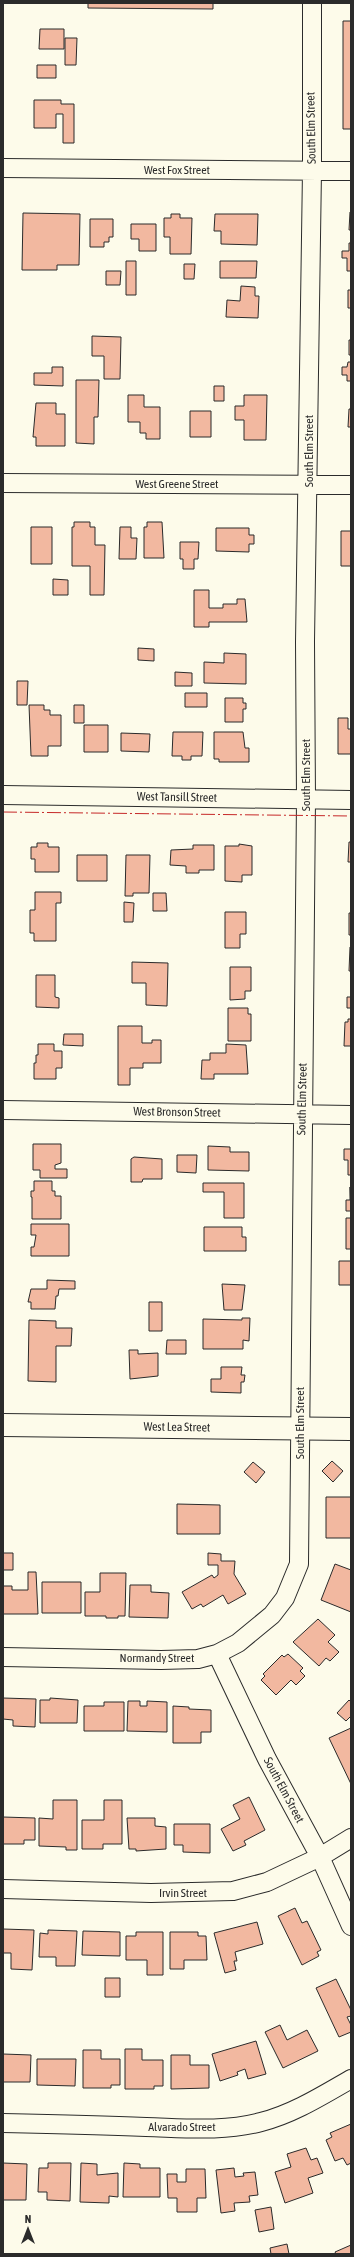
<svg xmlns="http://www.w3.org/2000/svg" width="354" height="2257" viewBox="0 0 354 2257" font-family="'Asap Condensed',sans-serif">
	<rect width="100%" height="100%" fill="#fdfbea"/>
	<path fill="#f2b8a0" stroke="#2b2b2b" d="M88,3H213V9L88,8Z
		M343,21H351V129H343Z
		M40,29H64V49H39Z
		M65,38H77L76,65H65Z
		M37,65H56V78H37Z
		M34,100H61V104H74V143H63V114H56V128H34Z
		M350,212H351V230H349Z
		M23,213L80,214L79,265H57V270H22Z
		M171,214H180V218H192L191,254H170V237H164V218H171Z
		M215,214H258L257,245L221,244V231H214Z
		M90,219H113V237H109V242H104V247H90Z
		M131,224H156V251H139V239H131Z
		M349,243H351V271H347V258H342V251H349Z
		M126,261H136V295H126Z
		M220,261H257L256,278H220Z
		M184,264H195L194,279H184Z
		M106,271H121L120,285H106Z
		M241,286L255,287V296H259L258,318L226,317L227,300L240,301Z
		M348,290H351V308H348Z
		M92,336L121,337L120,379H104V356H92Z
		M349,340H351V355H349Z
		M348,362H351V381H347V375H342V367H347Z
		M52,367H63V386L34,385V373H52Z
		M76,380H99L98,417H94V444L76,443Z
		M214,386H224V401H214Z
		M128,395H144V407H160V439H146V433H140V422H128Z
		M244,395H267L266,440H244V420H235V406H244Z
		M36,403H56V414H65V446H36V437H33Z
		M349,409H351V427H348Z
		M190,411H211V437H190Z
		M74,522H90V527H95V545H105L104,595H90V566H72V527H74Z
		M147,522H162L164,558H144V527H147Z
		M31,527H52V564H31Z
		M120,527H131V538H137L136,559H119Z
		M216,528H249V535H254V544H249V552L216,551Z
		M341,531H351V566H341Z
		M180,542H199L198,559H194V569H183V559H180Z
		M53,579L68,580V595H53Z
		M194,590H209V608H223V604H237V599H245L247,622H209V627H194Z
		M138,648L154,649V661L138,660Z
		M224,653L246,654V684L204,683V662L224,663Z
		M175,672L192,673V686H175Z
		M17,681H28L27,705H17Z
		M185,693H207V707H185Z
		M225,698H243V703H246V709H243V722H225Z
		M29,705H44V710H50V715H61V746H48V756H31Z
		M74,705H84V723H74Z
		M338,718H348V729H351V754H338Z
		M84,725H108V752H84Z
		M173,732H203L202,756H191V760H182V756H172Z
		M214,732H243L245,748H249V762H219V759H214Z
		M121,733L150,734L149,752L121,751Z
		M349,842H351V862H348Z
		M37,843H48V847H59V872H35V859H31V847H37Z
		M239,844L252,846V875H242V882L225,881V846H239Z
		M193,845H214V870H199V873H186V866L170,865L171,850L193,849Z
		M77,855H107V881H77Z
		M126,855H150L149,893H133V896H125Z
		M35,892H61V903H56V941H34V933H30V910H35Z
		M153,893H166L167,911H153Z
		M124,902L134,903L133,922H124Z
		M225,912H246V934H240V948H225Z
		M349,913H351V935H349Z
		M350,947H351V971H349Z
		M132,962L168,963L167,1006L146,1005V983H132Z
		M230,967H251V991H245V999L230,1000Z
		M36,975H55V997L59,998V1008L36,1007Z
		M351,983V1008H347V997H351Z
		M228,1008H248V1014H251V1041H228Z
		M348,1019H351V1046H344L345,1022H348Z
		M118,1026H142V1043H152V1040H161V1063H143V1068H130V1085H118Z
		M64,1034H83V1046L63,1045Z
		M38,1044H54V1051H62V1068H56V1079H34V1063H36V1055H38Z
		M226,1044L246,1045L248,1074H214V1079H201L202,1060H210V1053H226Z
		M33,1144H61V1163L55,1165V1169H67V1178H40V1170H33Z
		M208,1146L230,1147V1152H249V1171L208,1170Z
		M344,1149H351V1175H348V1160H344Z
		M177,1155H197L196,1173L177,1172Z
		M134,1157L162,1159V1179H143L142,1182H131V1159Z
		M34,1181H52V1191H55V1196H61V1219H32V1197H31V1191H34Z
		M203,1183H244V1218H224V1192H203Z
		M350,1187L351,1211H346V1200H350Z
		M346,1218H351V1249H346Z
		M31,1224H69V1256H31V1247H34L36,1235H31Z
		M204,1227H242V1237H246V1251H204Z
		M339,1261H351V1285H339Z
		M47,1280L75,1281V1289H59L58,1296H56L55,1309H31V1302H28L31,1289H47Z
		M222,1284L245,1285L242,1310H224Z
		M149,1302H162V1331H149Z
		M242,1318H250L249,1341L243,1340V1349H203V1319L242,1320Z
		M29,1320L56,1321V1328H72L71,1346H56V1382L28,1381Z
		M167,1340H186V1354H166Z
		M129,1350H138V1354L158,1353V1376L130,1379Z
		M221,1367H242L241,1375H245L244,1382H241V1393L211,1392V1379H221Z
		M332,1461L343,1471L333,1482L322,1471Z
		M253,1462L265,1472L256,1483L244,1472Z
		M326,1497H351V1538H326Z
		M177,1504L220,1505V1534H177Z
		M3,1553H13V1570H3Z
		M208,1553L221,1554V1561H235L234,1574L246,1594L228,1604L223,1595L203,1607L201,1604L192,1609L182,1592L212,1575L214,1578L218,1575V1565H208Z
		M335,1564L351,1570V1612L321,1600Z
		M28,1572H36L38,1614H3V1586H12V1590H28Z
		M100,1573H126L125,1616H118V1618H106V1616H85V1592H100Z
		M42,1582H81V1613H42Z
		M130,1585H151V1592L169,1593L168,1618L129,1617Z
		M318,1619L335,1635L328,1642L339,1652L330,1661L326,1658L319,1666L293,1642Z
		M288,1654L303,1668L300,1671L305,1676L296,1685L291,1680L276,1695L261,1680L265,1676L263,1674L282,1655L284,1657Z
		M3,1698L36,1699L35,1727L13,1726V1720L3,1719Z
		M50,1698L78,1700L77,1723H40V1700H50Z
		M349,1700L351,1702V1716L346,1721L337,1713Z
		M128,1701H140V1706H147V1701L167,1702V1732L127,1731Z
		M104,1702H124V1731H84V1706H104Z
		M173,1706L189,1707V1709L211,1710V1732H201V1743H173Z
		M351,1728V1784L329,1738Z
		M249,1797L265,1830L244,1841L246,1845L233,1851L221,1829L240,1819L233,1805Z
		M53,1800H77V1850H66V1847L39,1846V1818L53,1819Z
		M104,1800H122V1844H103V1849H82V1820H104Z
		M3,1817L35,1818V1840H24V1844H3Z
		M127,1818H155V1826L166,1827V1849L136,1851V1849H129Z
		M174,1824H210V1853L183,1852V1845H174Z
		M295,1908L302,1923L307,1921L321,1950L317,1952L319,1956L302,1965L278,1916Z
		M257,1922L263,1944L235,1952L237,1961H234L236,1970L225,1973L214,1933Z
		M3,1929L34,1930L32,1970L11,1969V1953H3Z
		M48,1930L77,1931L75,1966H56V1957H39L40,1933L48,1934Z
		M83,1931L120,1932V1956L82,1955Z
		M136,1932H163V1975H147V1960H126V1936H136Z
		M170,1932H198V1936H206L207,1960H184V1969H170Z
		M105,1978H120V1997H105Z
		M336,1979L351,2010V2016L347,2017L351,2025V2032L339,2037L316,1988Z
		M280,2025L287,2040L307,2030L318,2051L283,2068L265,2032Z
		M256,2041L266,2074L248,2079L245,2069L237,2072L238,2075L220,2081L212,2054Z
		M125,2049H142V2060H163V2086H154V2089H125Z
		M83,2050H101V2059H120V2085H111V2088H83Z
		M3,2054L31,2055L30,2082H3Z
		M171,2055H190V2065H209V2088L171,2089Z
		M37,2059H76L75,2086L37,2085Z
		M351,2124V2163L347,2165L343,2158L335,2161L326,2140L332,2137L330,2133Z
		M306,2148L311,2160L317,2158L323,2173L308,2178L313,2193L285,2203L275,2172L291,2167L287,2154Z
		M3,2163L27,2164L26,2200H3Z
		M48,2163H71L70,2201L47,2200V2192H38L39,2168H48Z
		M81,2163L97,2164V2175L118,2173V2197L109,2196V2203L80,2202Z
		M124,2163L140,2164V2168H160V2197H123Z
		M234,2168L235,2177L244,2176L243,2173L255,2172L258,2195L249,2196L250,2202L234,2203L235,2211L221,2213L216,2170Z
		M186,2169H205L206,2198H197V2212H177V2198H168L167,2174H177V2182H186Z
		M271,2207L274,2229L259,2232L255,2210Z
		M287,2244L289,2254H271L270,2248Z
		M351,2245V2254H336L335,2252Z"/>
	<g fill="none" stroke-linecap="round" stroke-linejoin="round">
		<g stroke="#2b2b2b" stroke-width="20">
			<path id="minor" d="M3,168L351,171
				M3,483L351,485
				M3,795L351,800
				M3,1110L351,1115
				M217,1654L267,1759L320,1857L351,1926
				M3,1657L161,1660L198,1659L217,1654L238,1643L272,1615L285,1598L299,1564L306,799L305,642L312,170V3
				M3,1889L151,1893L233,1891L267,1882L320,1857L351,1838
				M3,2123C51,2124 98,2125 146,2127C184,2128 224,2132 261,2122C293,2114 323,2095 351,2079"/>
		</g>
		<g stroke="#2b2b2b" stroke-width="24">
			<path id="major" d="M3,1425L351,1429"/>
		</g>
		<use href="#minor" stroke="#fdfbea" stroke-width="18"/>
		<use href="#major" stroke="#fdfbea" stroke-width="22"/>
		<path stroke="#c62828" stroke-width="1" stroke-dasharray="14 3 2 3" stroke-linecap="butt" d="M3,812L351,816"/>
	</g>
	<g text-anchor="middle" stroke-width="3" stroke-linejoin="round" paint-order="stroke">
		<g font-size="12" fill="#2b2b2b" stroke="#fdfbea">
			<text transform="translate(311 128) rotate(-91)" y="4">South Elm Street</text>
			<text x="177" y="174">West Fox Street</text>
			<text transform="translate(309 451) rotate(-90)" y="4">South Elm Street</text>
			<text x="177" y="488">West Greene Street</text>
			<text transform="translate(306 775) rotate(-90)" y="4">South Elm Street</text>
			<text transform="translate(177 797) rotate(1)" y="4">West Tansill Street</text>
			<text transform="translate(302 1099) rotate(-89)" y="4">South Elm Street</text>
			<text transform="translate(177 1112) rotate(1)" y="4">West Bronson Street</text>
			<text transform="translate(300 1423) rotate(-90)" y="4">South Elm Street</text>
			<text transform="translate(177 1427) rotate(1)" y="4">West Lea Street</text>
			<text x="157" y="1662">Normandy Street</text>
			<text transform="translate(284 1790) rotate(62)" y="4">South Elm Street</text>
			<text x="183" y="1897">Irvin Street</text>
			<text x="182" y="2131">Alvarado Street</text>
		</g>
	</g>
	<rect width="354" height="2257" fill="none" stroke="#2b2b2b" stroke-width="8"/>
	<g transform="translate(28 2229)" stroke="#fdfbea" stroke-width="3" paint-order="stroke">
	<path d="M0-3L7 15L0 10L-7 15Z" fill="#2b2b2b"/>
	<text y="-6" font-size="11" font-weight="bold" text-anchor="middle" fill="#2b2b2b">N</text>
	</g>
</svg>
